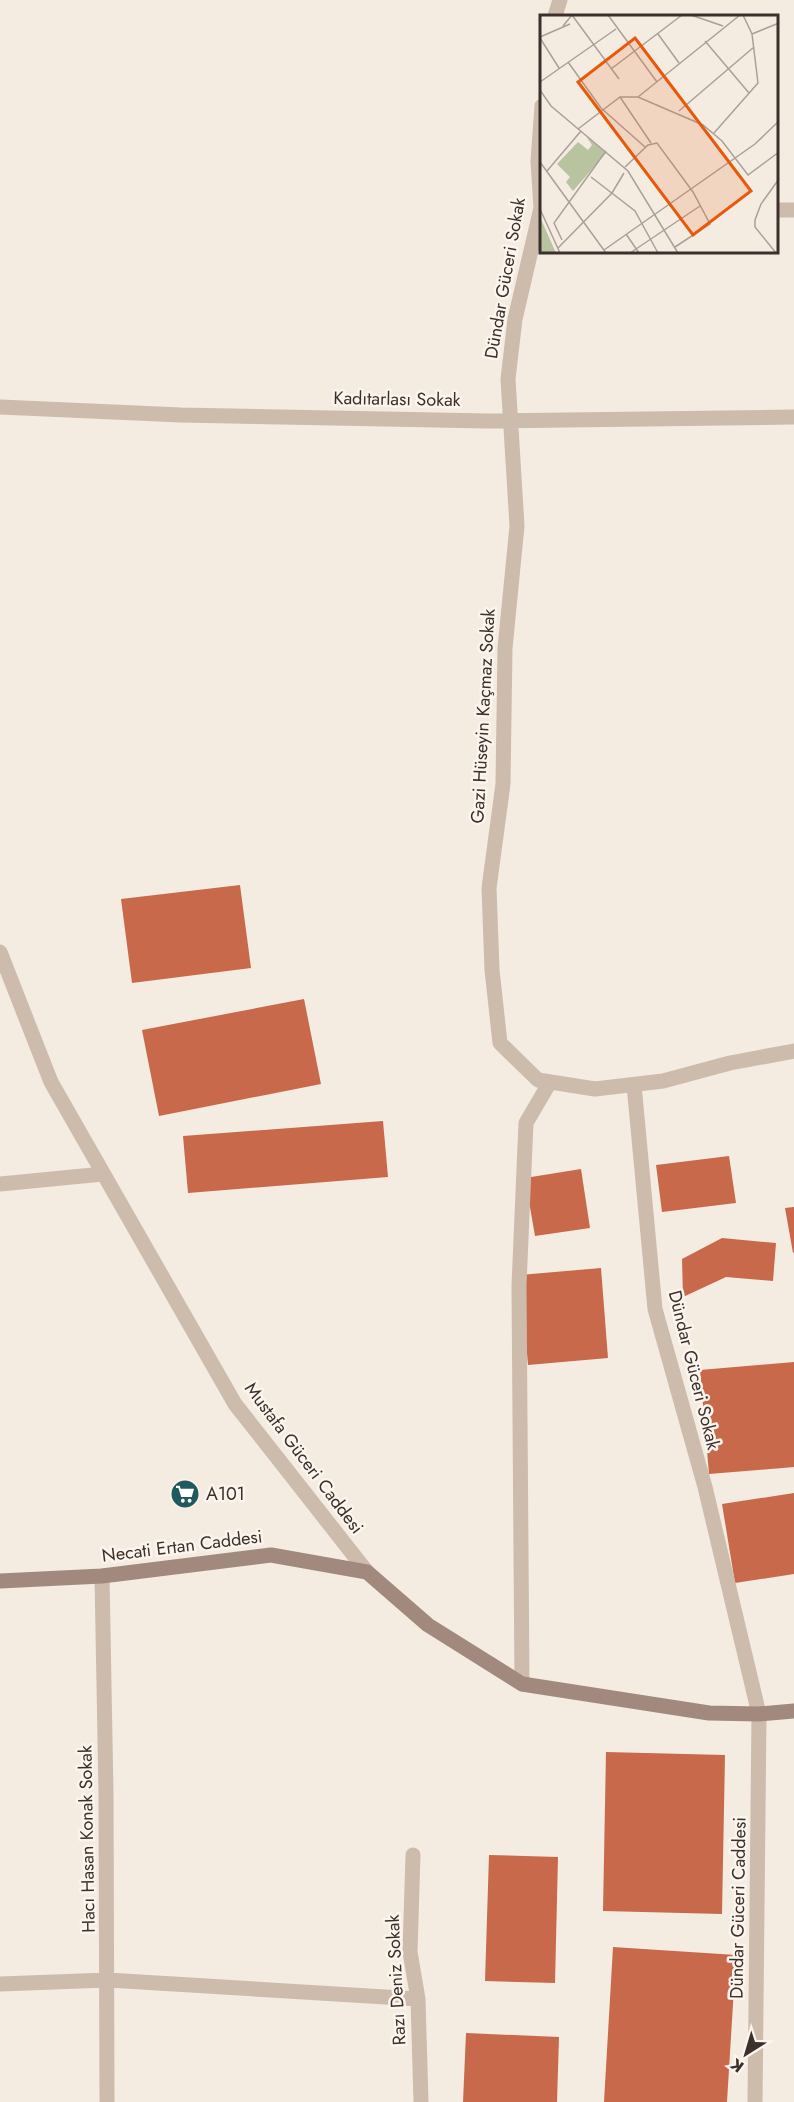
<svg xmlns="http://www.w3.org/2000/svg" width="794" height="2102" viewBox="0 0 794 2102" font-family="Jost,sans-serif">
	<rect width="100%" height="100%" fill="#f4ebe1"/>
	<path fill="#c8694b" d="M240,885L251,968L132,983L121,899Z
		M304,999L321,1084L159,1116L142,1030Z
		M383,1121L388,1177L188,1193L183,1136Z
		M729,1156L736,1203L662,1212L656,1165Z
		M581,1169L590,1228L535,1236L525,1178Z
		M794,1207V1252L793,1253L785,1208Z
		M722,1238L776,1243L773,1281L726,1277L683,1297L682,1259Z
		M601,1268L608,1358L528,1365L520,1275Z
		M794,1362V1467L709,1474L700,1370Z
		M794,1493V1574L735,1583L722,1504Z
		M606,1752L725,1755L722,1914L603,1911Z
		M489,1855L558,1857L555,1983L485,1981Z
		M613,1947L736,1955L727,2102H604Z
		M466,2033L559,2037L557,2102H463Z"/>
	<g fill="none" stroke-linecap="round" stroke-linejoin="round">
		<path stroke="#cdbbac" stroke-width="15" d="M555,16L560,0
			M542,106L538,161L541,208L515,319L508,379L517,526L505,648L503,784L489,888L492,970L500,1043L538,1080L595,1089L663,1081L730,1063L794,1051
			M778,210H794
			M0,407L181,415L488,421L794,417
			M0,952L51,1082L235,1404L367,1572
			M634,1085L655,1309L705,1487L759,1714L755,2102
			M0,1184L103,1174
			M102,1576L106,1794L107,2102
			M522,1684L519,1285L526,1123L550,1082
			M413,1855L410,1952L418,1999L421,2102
			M0,1984L108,1980L418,1999"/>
		<path stroke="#a18a7d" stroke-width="15" d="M0,1581L102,1576L271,1555L367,1572L428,1625L522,1684L709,1713L759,1714L794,1711"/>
	</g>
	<defs>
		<g id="supermarket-disc" transform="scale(1.5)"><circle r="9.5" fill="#1f5a5e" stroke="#fbf5ee"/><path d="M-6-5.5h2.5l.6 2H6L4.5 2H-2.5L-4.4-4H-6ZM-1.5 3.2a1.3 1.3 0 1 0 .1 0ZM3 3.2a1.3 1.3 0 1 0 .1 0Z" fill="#fff"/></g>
	</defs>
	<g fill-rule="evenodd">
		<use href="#supermarket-disc" x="185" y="1494"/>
	</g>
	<g text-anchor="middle" stroke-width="5" stroke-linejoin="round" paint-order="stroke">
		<g font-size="18" fill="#3b302b" stroke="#fbf5ee">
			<text transform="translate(505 278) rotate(-80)" y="6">Dündar Güceri Sokak</text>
			<text transform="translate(397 399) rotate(1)" y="6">Kadıtarlası Sokak</text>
			<text transform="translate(483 716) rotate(-87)" y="6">Gazi Hüseyin Kaçmaz Sokak</text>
			<text transform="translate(694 1370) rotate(76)" y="6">Dündar Güceri Sokak</text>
			<text transform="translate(304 1458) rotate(53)" y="6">Mustafa Güceri Caddesi</text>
			<text transform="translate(182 1546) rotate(-7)" y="6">Necati Ertan Caddesi</text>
			<text transform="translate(87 1839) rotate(-91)" y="6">Hacı Hasan Konak Sokak</text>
			<text transform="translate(738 1908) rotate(-89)" y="6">Dündar Güceri Caddesi</text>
			<text transform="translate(396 1980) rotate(-93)" y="6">Razı Deniz Sokak</text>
		</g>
		<g font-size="18" fill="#3b302b" stroke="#fbf5ee" text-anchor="start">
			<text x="206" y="1500">A101</text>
		</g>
	</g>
	<g transform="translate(540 15)">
		<rect width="238" height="238" fill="#f4ebe1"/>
		<path d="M46,121L66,138L33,176L26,167L30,162L17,149L38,127L48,135L52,130ZM0,202L16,238H0Z" fill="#b8c4a0"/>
		<path fill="none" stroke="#aaa098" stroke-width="1.5" d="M68,0L117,67M151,0L183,11M23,11L32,0L79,64M118,19L139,48M212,19L239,8M0,22L30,9M0,23L19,53M165,26L209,78M28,47L61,93L105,132M71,54L142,0M0,67L76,14M0,75L11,91L88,156L138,238M80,82L111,128M98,82L200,0M139,96L214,32M38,114L80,82H98L163,110L182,126L208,160L239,137M174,118L218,68L212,19L203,0M0,147L66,238M85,152L108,130L117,128L153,177L170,209L135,232M7,156L41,116M51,162L95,196L118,238M0,194L20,238M86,219L99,238M22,225L14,208L66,136M18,233L72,178L84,158M64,235L215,129L239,106M90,238L160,191M236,238L215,212V205L221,189L239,164"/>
		<path fill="#e8590c" fill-opacity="0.15" stroke="#e8590c" stroke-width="3" d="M95,23L211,176L153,220L38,67Z"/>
		<rect width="238" height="238" fill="none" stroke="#3b302b" stroke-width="3"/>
	</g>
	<g transform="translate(746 2054) rotate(217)" stroke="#fbf5ee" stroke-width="4.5" paint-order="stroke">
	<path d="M0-4.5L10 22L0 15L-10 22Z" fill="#3b302b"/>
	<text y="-9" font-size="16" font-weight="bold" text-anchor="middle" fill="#3b302b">K</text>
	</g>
</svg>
